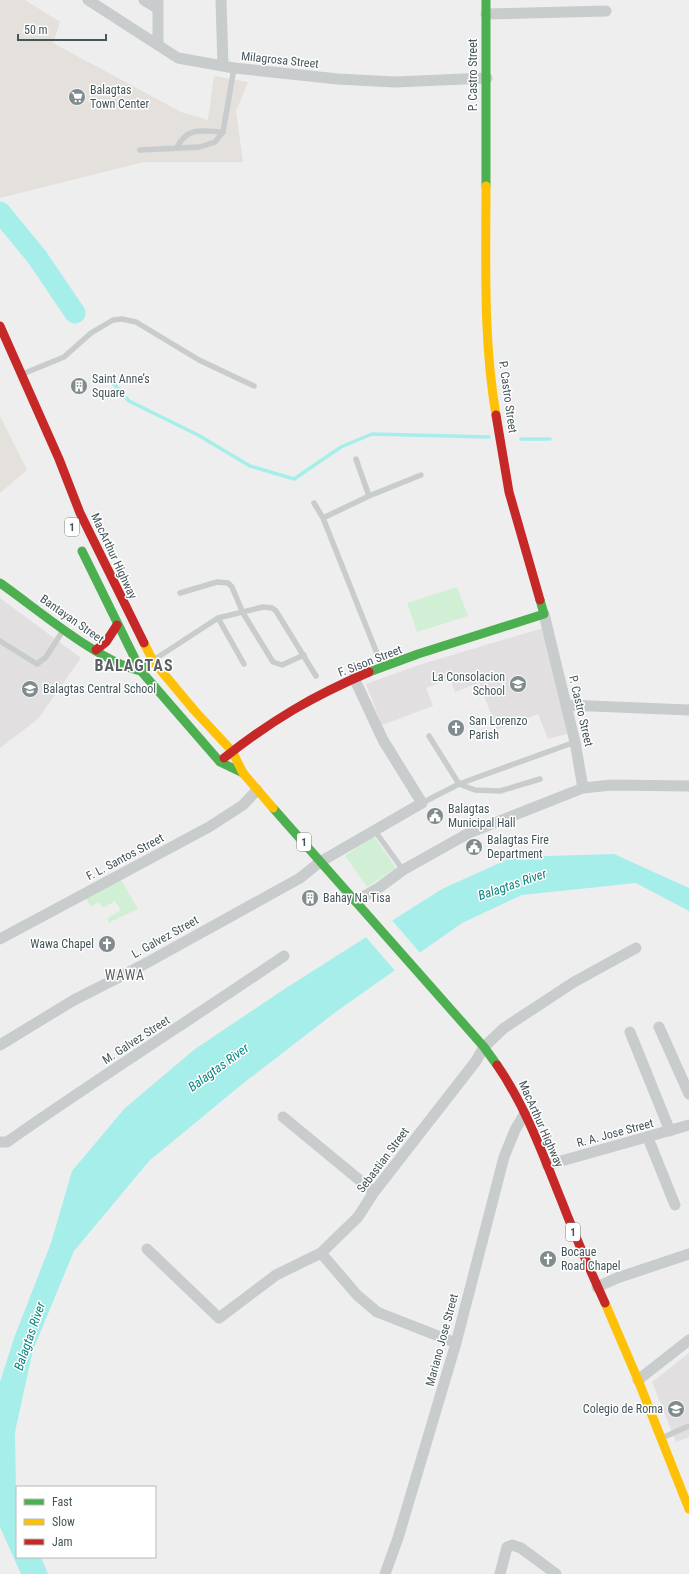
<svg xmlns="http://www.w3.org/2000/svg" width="689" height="1574" viewBox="0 0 689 1574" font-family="'Roboto Condensed',sans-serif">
	<rect width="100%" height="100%" fill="#efeeee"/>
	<path fill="#e4e0db" d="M0,0H25L60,22L53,43L181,112L208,120L214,76L248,82L236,111L243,162H144L0,198Z
		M0,416L27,470L0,493Z"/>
	<path fill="#e1dfe0" d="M0,598L81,658L38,719L0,748Z
		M543,628L570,733L548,739L538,714L497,730L479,683L455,692L450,679L426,688L433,706L382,725L366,684L419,665Z
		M689,1353V1437L676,1442L652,1382Z"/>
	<path fill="#d1efd5" d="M457,587L468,616L417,632L407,603Z
		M374,836L396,868L367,887L345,856Z
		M120,878L138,909L108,923V918L121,910L115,901L103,908L99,902L91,907L85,897Z"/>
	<path fill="#a5eeea" d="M614,854L689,888V911L636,883L522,895L462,923L337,1011L241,1085L149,1161L74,1251L33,1350L15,1432L17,1557H41L48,1574H21L0,1527V1382L14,1338L51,1243L72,1171L125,1108L195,1049L286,988L442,889L513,857Z"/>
	<path fill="#efeeee" d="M391,919L421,954L396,972L364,935Z"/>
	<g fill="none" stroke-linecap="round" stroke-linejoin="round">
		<path stroke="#a5eeea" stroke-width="3.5" d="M106,375L129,401L198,435L250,466L294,479L341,447L372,434L489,437
			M521,439H550"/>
		<path stroke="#a5eeea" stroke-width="21" d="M0,212L37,257L75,313"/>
		<path stroke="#c8cccd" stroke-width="5.5" d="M177,147C188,126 202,131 223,132
			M140,150L200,147L215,142L223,132L234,68
			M25,373L64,357L91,333L113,320L122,319L136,322L199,360L254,386
			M356,459L369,496
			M314,503L323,518L382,666
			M323,518L369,496L421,475
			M180,593L217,582L228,583L232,587L243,613L273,662L282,665L304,655
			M218,618L244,664
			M0,641L37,664L46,657L64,629
			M155,659L218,618L263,607L272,608L276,611L316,676
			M429,736L459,784L475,790L500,791L540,779
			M422,803L459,784L575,742
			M375,831L403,870
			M664,1437L689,1426"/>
		<path stroke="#c8cccd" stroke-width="11" d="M88,0L178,58L234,68L338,79L395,82L487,78
			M144,0L157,8
			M158,0V45
			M221,0L223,65
			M486,14L606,11
			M544,614L575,742L583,788
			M567,705L689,710
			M356,901L380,887L403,870L469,833L583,788L611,785L689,786
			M0,939L209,827L243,805L257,790
			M659,1027L689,1094
			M630,1032L670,1131
			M0,1045L74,1000L141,966L300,878L320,862L422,803L383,740L354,678
			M283,1117L374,1192
			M648,1138L675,1205
			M0,1142H7C98,1078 192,1019 284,956
			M547,1165L689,1125
			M147,1249L219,1318L276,1275L321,1253L358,1217L374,1192L476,1061L484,1047L504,1028L574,982L636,948
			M321,1253L357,1295L377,1312L456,1343
			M597,1287L617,1278L689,1254
			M638,1380L689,1340
			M385,1574L398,1538L456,1343L504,1157L515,1130L525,1113
			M500,1574L507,1547L512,1545L521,1548L556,1574"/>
		<path stroke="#4caf50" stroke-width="9" d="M486,0V186
			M82,551L141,671L220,762L243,773
			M0,583C36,608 100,663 141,671L147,666
			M369,672L418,654L544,614L540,600
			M273,808L484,1047L497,1065"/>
		<path stroke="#ffc107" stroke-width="9" d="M486,186C486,262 483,340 496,415
			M144,643L153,661L194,710L232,751L243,773L273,808
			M605,1303L638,1380L689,1509"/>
		<path stroke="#c62828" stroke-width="9" d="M0,326L59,459L80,513L144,643
			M496,415L509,492L540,600
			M96,650L106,642L117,625
			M224,758C272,720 313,696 369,672
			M497,1065C526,1107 543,1155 562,1202C575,1236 590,1270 605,1303"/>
	</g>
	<defs>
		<g id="supermarket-disc" transform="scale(0.9)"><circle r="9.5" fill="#808b8e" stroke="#fff"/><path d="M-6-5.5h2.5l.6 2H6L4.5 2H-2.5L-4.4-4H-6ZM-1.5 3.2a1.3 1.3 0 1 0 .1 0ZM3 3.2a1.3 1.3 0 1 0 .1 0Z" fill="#fff"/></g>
		<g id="building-disc" transform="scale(0.9)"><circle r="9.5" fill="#808b8e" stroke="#fff"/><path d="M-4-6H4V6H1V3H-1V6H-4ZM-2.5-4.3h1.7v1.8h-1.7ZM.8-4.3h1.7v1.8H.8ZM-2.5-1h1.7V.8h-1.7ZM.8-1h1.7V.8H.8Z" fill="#fff"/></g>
		<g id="school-disc" transform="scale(0.9)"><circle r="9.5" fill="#808b8e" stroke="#fff"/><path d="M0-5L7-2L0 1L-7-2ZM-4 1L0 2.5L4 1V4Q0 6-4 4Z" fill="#fff"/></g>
		<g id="church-disc" transform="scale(0.9)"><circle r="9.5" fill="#808b8e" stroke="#fff"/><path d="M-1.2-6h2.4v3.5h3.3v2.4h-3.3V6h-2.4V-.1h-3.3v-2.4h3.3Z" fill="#fff"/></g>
		<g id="civic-disc" transform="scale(0.9)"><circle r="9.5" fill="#808b8e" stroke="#fff"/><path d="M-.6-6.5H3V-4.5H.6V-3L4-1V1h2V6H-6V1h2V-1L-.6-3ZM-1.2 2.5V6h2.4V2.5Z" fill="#fff"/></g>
		<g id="university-disc" transform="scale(0.9)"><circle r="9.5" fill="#808b8e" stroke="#fff"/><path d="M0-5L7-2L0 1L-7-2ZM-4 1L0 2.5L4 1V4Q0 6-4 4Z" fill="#fff"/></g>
	</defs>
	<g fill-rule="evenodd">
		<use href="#supermarket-disc" x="77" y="97"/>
		<use href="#building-disc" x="79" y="386"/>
		<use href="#school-disc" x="518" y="684"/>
		<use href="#school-disc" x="30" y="689"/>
		<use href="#church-disc" x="456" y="728"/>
		<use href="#civic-disc" x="435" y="816"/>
		<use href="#civic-disc" x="474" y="847"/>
		<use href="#building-disc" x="310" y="898"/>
		<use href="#church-disc" x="107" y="944"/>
		<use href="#church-disc" x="548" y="1259"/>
		<use href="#university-disc" x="676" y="1409"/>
	</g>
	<g text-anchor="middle" stroke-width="3" stroke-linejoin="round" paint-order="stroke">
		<g fill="#fff" stroke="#7d898c" stroke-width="1">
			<rect x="65" y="518" width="14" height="18" rx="3"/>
			<rect x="297" y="833" width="14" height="18" rx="3"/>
			<rect x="566" y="1223" width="14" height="18" rx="3"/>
		</g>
		<g font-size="11" font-weight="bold" fill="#45565b">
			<text x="72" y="531">1</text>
			<text x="304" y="846">1</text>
			<text x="573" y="1236">1</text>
		</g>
		<g font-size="12" fill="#45565b" stroke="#fff">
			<text transform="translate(280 60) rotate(6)" y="4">Milagrosa Street</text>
			<text transform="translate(473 75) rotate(-90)" y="4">P. Castro Street</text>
			<text transform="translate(508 397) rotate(82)" y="4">P. Castro Street</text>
			<text transform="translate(114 556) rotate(65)" y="4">MacArthur Highway</text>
			<text transform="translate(72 619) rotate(35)" y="4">Bantayan Street</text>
			<text transform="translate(370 661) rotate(-21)" y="4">F. Sison Street</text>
			<text transform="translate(581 711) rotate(77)" y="4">P. Castro Street</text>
			<text transform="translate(125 857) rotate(-28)" y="4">F. L. Santos Street</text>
			<text transform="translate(165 937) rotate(-29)" y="4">L. Galvez Street</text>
			<text transform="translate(136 1040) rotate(-33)" y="4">M. Galvez Street</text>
			<text transform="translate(541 1124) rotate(66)" y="4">MacArthur Highway</text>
			<text transform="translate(615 1133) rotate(-15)" y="4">R. A. Jose Street</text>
			<text transform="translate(383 1160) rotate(-53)" y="4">Sebastian Street</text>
			<text transform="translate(442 1340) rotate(-75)" y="4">Mariano Jose Street</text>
		</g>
		<g font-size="12" fill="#45565b" stroke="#fff" text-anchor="start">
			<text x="90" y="94">Balagtas<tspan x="90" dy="14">Town Center</tspan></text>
			<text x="92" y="383">Saint Anne’s<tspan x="92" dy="14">Square</tspan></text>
			<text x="505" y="681" text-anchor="end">La Consolacion<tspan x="505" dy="14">School</tspan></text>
			<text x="43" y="693">Balagtas Central School</text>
			<text x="469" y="725">San Lorenzo<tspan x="469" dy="14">Parish</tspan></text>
			<text x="448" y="813">Balagtas<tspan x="448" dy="14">Municipal Hall</tspan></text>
			<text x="487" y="844">Balagtas Fire<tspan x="487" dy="14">Department</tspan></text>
			<text x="323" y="902">Bahay Na Tisa</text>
			<text x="94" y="948" text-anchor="end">Wawa Chapel</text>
			<text x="561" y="1256">Bocaue<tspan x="561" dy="14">Road Chapel</tspan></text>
			<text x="663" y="1413" text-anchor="end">Colegio de Roma</text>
		</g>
		<g font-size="13" font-style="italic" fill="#0b847e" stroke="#fff">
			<text transform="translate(512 884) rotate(-19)" y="5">Balagtas River</text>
			<text transform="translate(218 1067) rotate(-36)" y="5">Balagtas River</text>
			<text transform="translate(29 1336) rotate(-71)" y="5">Balagtas River</text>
		</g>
		<g font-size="14" letter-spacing="1" fill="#595f62" stroke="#fff">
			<text x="125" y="980">WAWA</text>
		</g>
		<g font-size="16" font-weight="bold" letter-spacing="1" fill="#595f62" stroke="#fff">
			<text x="134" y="671">BALAGTAS</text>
		</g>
	</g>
	<rect x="16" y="1486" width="140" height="72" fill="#ffffff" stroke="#b5bbbd"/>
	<rect x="24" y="1499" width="20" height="6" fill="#4caf50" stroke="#b5bbbd"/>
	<text x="52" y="1506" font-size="12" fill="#45565b">Fast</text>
	<rect x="24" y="1519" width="20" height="6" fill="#ffc107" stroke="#b5bbbd"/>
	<text x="52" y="1526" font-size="12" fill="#45565b">Slow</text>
	<rect x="24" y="1539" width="20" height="6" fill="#c62828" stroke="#b5bbbd"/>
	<text x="52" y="1546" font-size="12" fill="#45565b">Jam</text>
	<path d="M18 34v6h88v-6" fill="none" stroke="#45565b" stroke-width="2"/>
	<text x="24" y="34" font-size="12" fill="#45565b" stroke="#ffffff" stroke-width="3" paint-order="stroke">50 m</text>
</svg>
